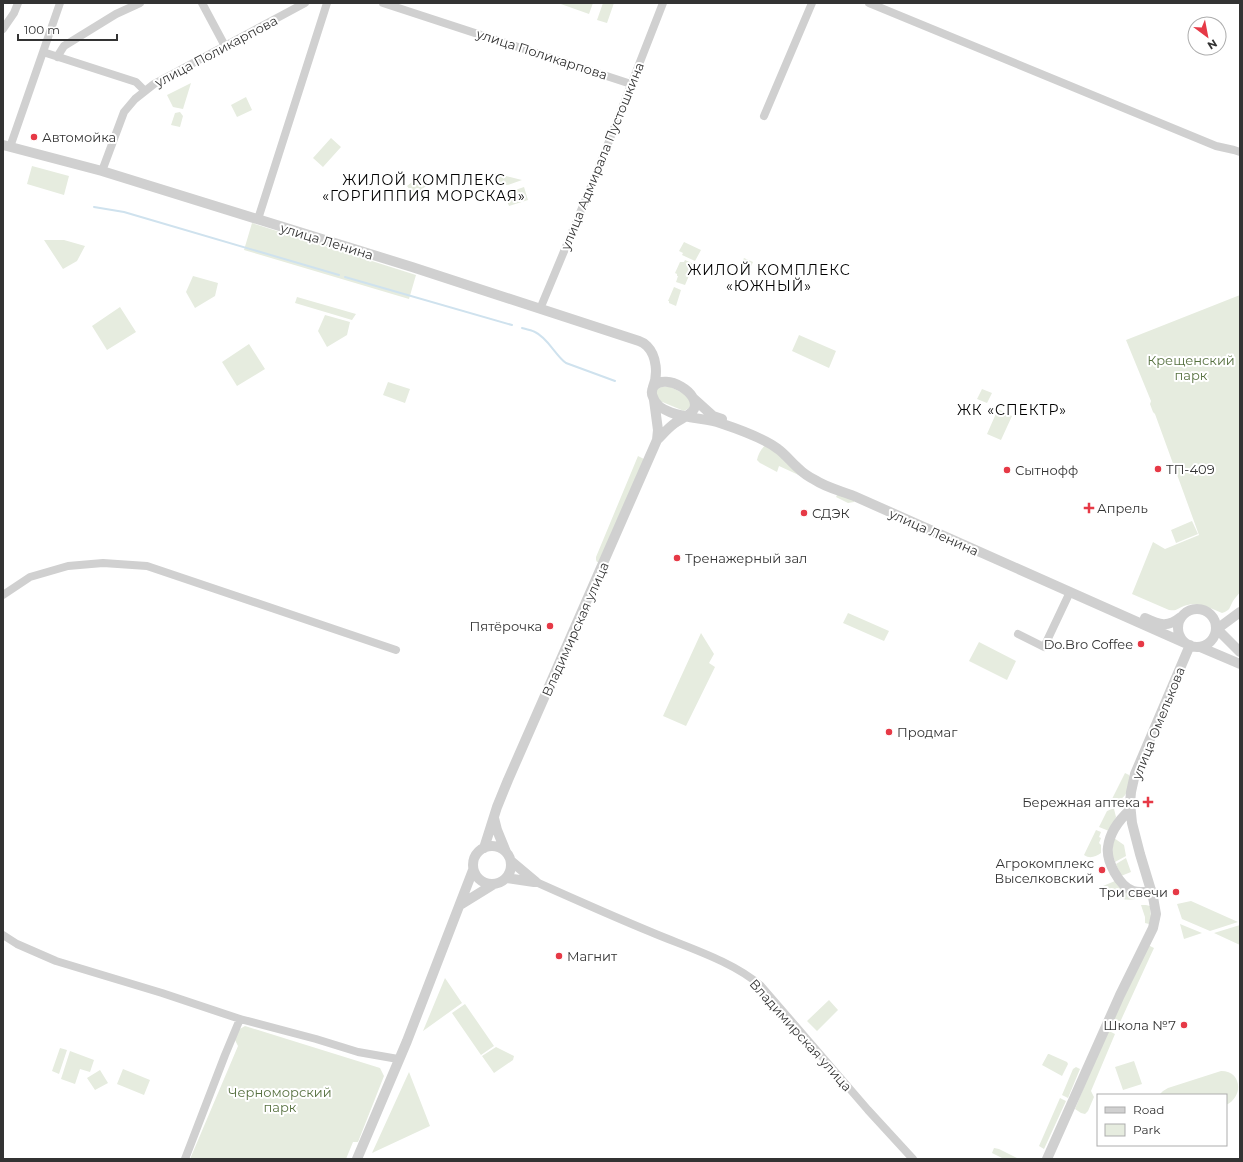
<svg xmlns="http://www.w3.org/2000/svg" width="1243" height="1162" viewBox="0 0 1243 1162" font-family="Montserrat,sans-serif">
	<rect width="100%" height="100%" fill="#fff"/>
	<path fill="#e6ecdf" d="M558,3H593L589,14Z
		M603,3H614L607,23L597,20Z
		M191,83L183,109L173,107L167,95Z
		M246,97L252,110L237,117L231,105Z
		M180,112L183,116L180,127L171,125L175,113Z
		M331,138L341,147L323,167L313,158Z
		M32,166L69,176L64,195L27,184Z
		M493,173L522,180L508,185L499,184Z
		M422,174L429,184L414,195L407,186Z
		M524,187L528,200L509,206L504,194Z
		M252,223L416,275L409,299L244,250Z
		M44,240H64L85,246L77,261L63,269Z
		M684,242L701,250L695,261L682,255L683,253L679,251Z
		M744,258L753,262L747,275L738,271Z
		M685,260L694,264L685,285L676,282L678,276H677V274L675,273L680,262H684Z
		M193,276L218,283L215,296L195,308L186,292Z
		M674,287L681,290L676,306L669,303V301H668Z
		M1240,295V592C1238,595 1235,598 1233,601C1229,608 1231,610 1222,613C1210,608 1197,601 1184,606C1176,609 1178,611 1169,610L1132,594L1153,542L1165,549L1199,535L1155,414L1153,412L1150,404L1151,401L1126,340Z
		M297,297L356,314L352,320L295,303Z
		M120,307L136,332L107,350L92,326Z
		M325,315L350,322L347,335L327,347L318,331Z
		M799,335L836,351L829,368L792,351Z
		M249,344L265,369L237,386L222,362Z
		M388,382L410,389L405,403L383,395Z
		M669,386L688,396L692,406L684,411L660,401L656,397V388Z
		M982,389L992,393L987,403L977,399Z
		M998,409L1012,416L1001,440L987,434Z
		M766,445L797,469L854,499V502L848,503L836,497L838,493L779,466L777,472L760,463L757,460C758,455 761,448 766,445Z
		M638,456L644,459L599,562H597L596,560V557Z
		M1192,521L1198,534L1176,543L1171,530Z
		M848,613L889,631L884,641L843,623Z
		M701,633L714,654L709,663L715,667L686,726L663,716Z
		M979,642L1016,661L1007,680L969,661Z
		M1125,773L1129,775L1131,779C1127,793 1126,800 1110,803Z
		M1112,809H1114L1116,817L1109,831L1099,827L1107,811Z
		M1096,830L1101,832L1099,837L1101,838L1099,843L1101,845V853C1095,857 1090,859 1084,855Z
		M1114,838L1124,845L1126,856L1115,862L1112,853Z
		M1126,858L1131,872L1121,876L1116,864Z
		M1115,881L1135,896V899C1122,902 1112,895 1103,886Z
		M1191,901L1238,922L1210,931L1182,919L1177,904Z
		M1141,905H1146L1150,906L1151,917L1149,924L1145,923V917Z
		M1180,924L1202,933L1184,939Z
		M1240,925V945L1214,933Z
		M1148,945L1154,948L1116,1031L1109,1028Z
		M445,978L462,1003L423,1031Z
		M829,1000L838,1010L817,1031L807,1021Z
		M465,1004L494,1046L481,1055L452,1013Z
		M245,1026L380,1068L384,1076L358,1142H353L346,1159H190L238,1046L235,1040L238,1030Z
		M1107,1030L1115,1034L1091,1091L1094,1097L1088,1111L1085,1114L1081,1113L1075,1109Z
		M496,1047L514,1056L513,1060L494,1073L482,1056Z
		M60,1048L67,1050L59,1074L52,1071Z
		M70,1051L94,1060L90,1072L80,1069L75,1084L61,1079Z
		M1048,1054H1049L1067,1062L1068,1064L1062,1076L1042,1065Z
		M1134,1061L1142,1084L1123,1090L1115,1067Z
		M1076,1067L1080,1069L1068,1098L1062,1095L1073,1069Z
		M123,1069L150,1080L144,1095L117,1084Z
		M100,1070L108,1083L95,1090L87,1078Z
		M1221,1071C1243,1071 1243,1098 1226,1105V1095H1159L1163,1091L1168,1088Z
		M409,1072L430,1126L372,1153Z
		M1060,1098L1066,1101L1044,1149L1039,1146Z
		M994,1148L999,1149L1019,1159H1004L992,1153Z"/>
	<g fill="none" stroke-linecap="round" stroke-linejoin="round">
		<path stroke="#cfe2ee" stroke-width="2" d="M94,207L124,212L339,275
			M345,277L512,325
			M522,328C526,329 531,330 535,332C548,338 555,355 566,363L615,381"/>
		<path stroke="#d0d0d0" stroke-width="8" d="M202,3L225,46
			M383,3L631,84
			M869,3L1216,146L1234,150L1240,152
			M3,29L14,13L18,3
			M43,52L136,82L145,91
			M57,57L64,46L116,14L140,3
			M764,116L812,3
			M10,147L60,3
			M102,171L124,112L135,99L154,84L305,3
			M258,219L327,3
			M540,309L597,172L663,3
			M3,595L30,577L68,566L103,563L147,566L396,650
			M1018,634L1044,647L1070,592
			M536,882C574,899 612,916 651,932C686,947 733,961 761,986L868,1110L913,1159
			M3,935L17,944L56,961L162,993L240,1019L316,1039L358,1052L398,1059
			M185,1159L225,1055L240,1019"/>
		<path stroke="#d0d0d0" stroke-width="10" d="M3,145L102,171L412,267L639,341C642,342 645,344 647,346C657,356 658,375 653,387
			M693,398L713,416L722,419
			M654,400L658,430L657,440
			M1178 628a19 19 0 1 1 38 0a19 19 0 1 1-38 0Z
			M1240,612L1217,629L1240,652
			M1145,618C1160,625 1167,628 1181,617
			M1200,647L1240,664
			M1130,810C1119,820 1110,831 1108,847C1106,861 1119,886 1133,891C1139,893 1145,892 1152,891
			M494,818L497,830L506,852
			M473 865a19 19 0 1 1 38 0a19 19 0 1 1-38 0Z
			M484,848L497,807L508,780L657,440C663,434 668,428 675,423C680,419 691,415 694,409C701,393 666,373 654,386C652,389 651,393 653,397C659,418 702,417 720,423C738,429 764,438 778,449C786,455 791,462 798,468C803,473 809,477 815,480C827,488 842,491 854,496L1187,644
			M511,861L536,882
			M506,878L534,882
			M460,905L494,884
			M357,1159L407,1041L473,870
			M1047,1159L1120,995L1153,928L1156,914L1153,897L1140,854L1132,823L1130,803L1131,792L1135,774L1190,645"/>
	</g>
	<g fill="#e63946" stroke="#fff" stroke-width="1.5">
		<circle cx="34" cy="137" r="4"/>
		<circle cx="1158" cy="469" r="4"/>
		<circle cx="1007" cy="470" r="4"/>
		<path d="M1087 502h4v4h4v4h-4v4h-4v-4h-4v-4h4z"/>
		<circle cx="804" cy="513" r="4"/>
		<circle cx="677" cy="558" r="4"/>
		<circle cx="550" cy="626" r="4"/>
		<circle cx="1141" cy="644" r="4"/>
		<circle cx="889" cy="732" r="4"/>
		<path d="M1146 796h4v4h4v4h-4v4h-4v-4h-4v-4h4z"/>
		<circle cx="1102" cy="870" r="4"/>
		<circle cx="1176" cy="892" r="4"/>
		<circle cx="559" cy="956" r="4"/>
		<circle cx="1184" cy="1025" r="4"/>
	</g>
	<g text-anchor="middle" stroke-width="4" stroke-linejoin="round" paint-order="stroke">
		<g font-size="13" fill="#333" stroke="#fff">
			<text transform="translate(216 51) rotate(-28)" y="5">улица Поликарпова</text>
			<text transform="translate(542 54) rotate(18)" y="5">улица Поликарпова</text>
			<text transform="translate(602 156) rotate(-68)" y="5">улица Адмирала Пустошкина</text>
			<text transform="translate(327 241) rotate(17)" y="5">улица Ленина</text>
			<text transform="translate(934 532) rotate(24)" y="5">улица Ленина</text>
			<text transform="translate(575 629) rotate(-66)" y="5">Владимирская улица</text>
			<text transform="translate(1158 723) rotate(-68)" y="5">улица Омелькова</text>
			<text transform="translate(801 1035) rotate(48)" y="5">Владимирская улица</text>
		</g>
		<g font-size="13" fill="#333" stroke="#fff" text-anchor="start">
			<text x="42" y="142">Автомойка</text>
			<text x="1166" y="474">ТП-409</text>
			<text x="1015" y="475">Сытнофф</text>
			<text x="1097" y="513">Апрель</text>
			<text x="812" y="518">СДЭК</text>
			<text x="685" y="563">Тренажерный зал</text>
			<text x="542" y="631" text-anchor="end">Пятёрочка</text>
			<text x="1133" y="649" text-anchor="end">Do.Bro Coffee</text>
			<text x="897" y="737">Продмаг</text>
			<text x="1140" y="807" text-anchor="end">Бережная аптека</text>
			<text x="1094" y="868" text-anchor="end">Агрокомплекс<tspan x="1094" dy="15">Выселковский</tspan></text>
			<text x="1168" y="897" text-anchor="end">Три свечи</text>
			<text x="567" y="961">Магнит</text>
			<text x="1176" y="1030" text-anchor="end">Школа №7</text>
		</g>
		<g font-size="13" fill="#56703f" stroke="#fff">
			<text x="1191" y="365">Крещенский<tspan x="1191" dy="15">парк</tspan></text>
			<text x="280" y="1097">Черноморский<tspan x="280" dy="15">парк</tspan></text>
		</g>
		<g font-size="14" letter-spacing="1" fill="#000" stroke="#fff">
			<text x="424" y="185">ЖИЛОЙ КОМПЛЕКС<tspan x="424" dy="16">«ГОРГИППИЯ МОРСКАЯ»</tspan></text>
			<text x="769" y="275">ЖИЛОЙ КОМПЛЕКС<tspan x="769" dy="16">«ЮЖНЫЙ»</tspan></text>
			<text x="1012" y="415">ЖК «СПЕКТР»</text>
		</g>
	</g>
	<rect width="1243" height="1162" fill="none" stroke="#333333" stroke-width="8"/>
	<rect x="1097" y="1094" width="130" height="52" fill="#ffffff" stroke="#adadad"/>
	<rect x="1105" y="1107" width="20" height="6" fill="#d0d0d0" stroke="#adadad"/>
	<text x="1133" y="1114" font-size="12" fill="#333333">Road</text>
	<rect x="1105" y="1124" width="20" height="12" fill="#e6ecdf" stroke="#adadad"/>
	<text x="1133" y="1134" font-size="12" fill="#333333">Park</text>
	<g transform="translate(1207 36) rotate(148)"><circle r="19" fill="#ffffff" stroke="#adadad"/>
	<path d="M0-3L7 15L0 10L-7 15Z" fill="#e63946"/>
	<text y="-6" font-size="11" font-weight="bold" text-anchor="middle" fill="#333333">N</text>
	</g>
	<path d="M18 34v6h99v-6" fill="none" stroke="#333333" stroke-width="2"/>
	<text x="24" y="34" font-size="12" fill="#333333" stroke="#ffffff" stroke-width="3" paint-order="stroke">100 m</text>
</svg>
